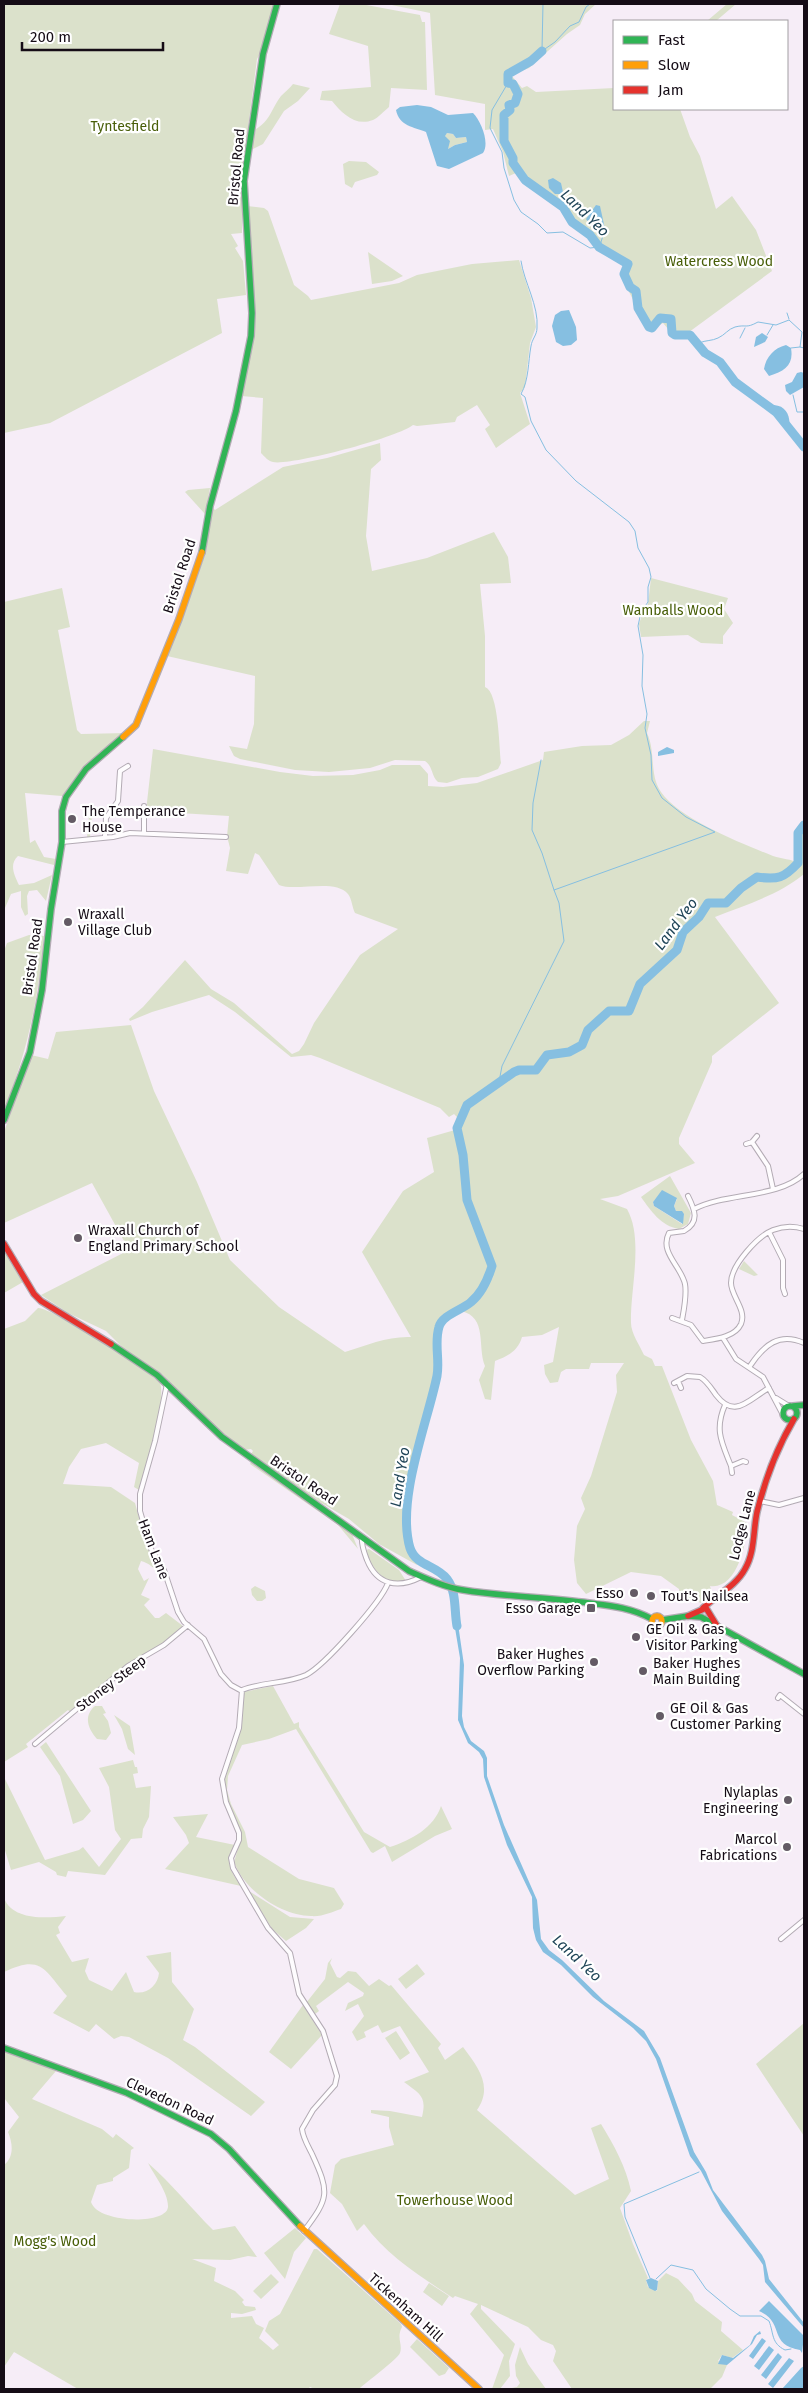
<svg xmlns="http://www.w3.org/2000/svg" width="808" height="2393" viewBox="0 0 808 2393" font-family="'Fira Sans',sans-serif">
	<rect width="100%" height="100%" fill="#f6edf7"/>
	<path fill="#dbe1cb" fill-rule="evenodd" d="M4,4H274L263,48L257,59L242,174V233L231,234L238,246L235,248L243,261L246,295L217,299L222,333L50,423L4,433Z
		M340,4H361L420,15L422,22H425L427,90L391,88L389,107C384,111 378,118 373,120C355,127 342,113 332,101L320,100L322,91L371,87L368,46L329,34Z
		M387,4H596L585,14L580,25L567,34L529,68L511,75L522,88L527,86L536,92L614,88V109H680L690,137L700,156L716,209L732,196L756,230L772,271L685,335L674,336L663,323L653,329H648L625,284L623,272L628,264L601,245L592,235L574,221L565,206L530,182L523,170L509,176L503,152L493,129L485,130V104L435,95L430,13Z
		M727,4H736L716,21H707Z
		M293,84L310,88L298,101L284,111L263,144L251,150L256,129C270,121 272,108 281,96C285,92 290,88 293,84Z
		M447,133L453,134L456,138L466,137L467,142L455,145L448,149L445,135Z
		M349,161L366,162L379,172L377,175L355,182L352,188L345,184L343,164Z
		M247,206L264,208L268,211L294,285L308,296L311,300L399,283L417,275L472,264L519,260L531,298L536,327L530,343L525,387L520,393L530,424L496,448L485,429L490,425L477,405L457,417L455,422L417,426L413,425C399,437 291,466 273,462C268,461 265,457 261,453L263,398L241,396L255,324Z
		M368,252L403,276L392,281L372,284Z
		M380,443L381,460L371,469L366,536L372,571L427,558L494,532L508,557L511,583L480,584L485,636V687C499,692 499,748 501,763L498,769L478,777L462,778L447,783L438,782C431,776 433,766 425,761L395,760L370,768L329,772L295,770L240,759L234,756L229,746L247,749L254,724L255,676L167,656L180,625L206,552L212,507L215,510L283,467L327,458Z
		M210,488L205,514L185,492L188,490Z
		M651,578L728,598L724,609L733,623L723,636V644L701,643L688,635L641,637L639,624L644,609L648,604Z
		M62,588L70,627L58,630L77,730L81,734L127,733L82,769L62,796L25,793L30,843L35,840L44,857L56,859L54,865L18,856C9,864 14,875 19,885L34,883L52,875L46,901L37,890L29,891L27,896L28,914L25,916L21,907V891L11,894L5,908L4,901V602Z
		M644,721H650L647,733C656,752 649,775 661,792C679,819 743,844 773,856C782,859 791,859 799,863L800,833L804,827V874C779,895 745,905 715,917L779,1003L712,1056V1062L679,1138V1144L695,1163L618,1196L600,1199L627,1209C644,1239 630,1290 631,1323C631,1333 640,1346 644,1355L652,1359L655,1366H662L691,1440L713,1481L717,1505L733,1512L732,1515L747,1523C747,1543 737,1590 710,1586L713,1596L701,1603L694,1600L691,1602L680,1598L679,1589L661,1576L631,1572L586,1594L577,1583L574,1560L577,1526L585,1509L581,1498L591,1476L617,1392L616,1375L624,1363H591L589,1369H566L561,1372L558,1382L550,1383L545,1374L544,1365L553,1362L559,1327L542,1335L522,1337C518,1351 508,1356 495,1361L491,1400L485,1399L479,1380L485,1366C477,1347 488,1317 461,1311L473,1304L494,1276L461,1309L443,1319L438,1328L436,1351L437,1367L420,1427L414,1458L415,1474L407,1506L410,1545L417,1565L379,1544L349,1519L311,1497L251,1454L253,1451L251,1449L244,1450L207,1420L163,1375L123,1348L106,1331L68,1313L41,1295L129,1250L92,1183L4,1223V1132L31,1055L48,1059L56,1032L131,1025L154,1091L197,1182L230,1260L279,1307L345,1352C367,1345 388,1336 411,1337L362,1252L403,1191L434,1172L427,1138L455,1130L457,1117L454,1114L449,1117L440,1108L320,1058L311,1055L291,1057L235,1012L209,995L152,1012L130,1021L129,1019L143,1007L185,960L211,989L234,1003L292,1054L299,1051L304,1044L314,1023L360,955L398,929L355,913C352,907 352,899 348,894C335,878 296,892 279,885L259,855L255,853L248,874L226,871L230,848L227,836L229,816L146,811L153,749L280,772L313,776L353,775L380,770L392,765H420L428,774V786L443,787L477,783L543,760L544,752L582,746L611,745L629,735Z
		M90,804H93L90,837L87,838Z
		M29,935L44,936C39,997 27,1053 4,1110V951L7,943Z
		M670,1176L691,1213L688,1224L679,1229C661,1226 651,1211 641,1197ZM660,1194L677,1199L674,1206L676,1211L684,1214L682,1224L654,1206L653,1202Z
		M6,1253L23,1282L4,1293V1255Z
		M744,1261L758,1275L754,1276L739,1269Z
		M38,1308C51,1307 148,1370 160,1383C167,1402 144,1469 139,1490L134,1487L139,1463L106,1443L81,1449L69,1467L63,1484L111,1487L135,1503L147,1546L161,1572C153,1569 150,1563 141,1561L138,1569L144,1581L149,1578L141,1595L150,1599L144,1605L155,1618H159L166,1613L183,1626L166,1642L137,1659L70,1712L68,1710L26,1744L28,1747L4,1762V1329L25,1321Z
		M251,1462L338,1522L352,1534L358,1549L338,1525L250,1464Z
		M369,1549L399,1570L406,1581C384,1585 372,1570 366,1550Z
		M255,1586L265,1591L266,1598L262,1601H257L252,1595L251,1589Z
		M273,1686L294,1724L299,1722V1727L364,1832L390,1847C411,1840 434,1828 441,1806L452,1829L435,1836L392,1862L385,1846L373,1853L371,1852L296,1729L269,1739L242,1745L228,1776L227,1790L231,1804L245,1832L248,1847L299,1879L334,1888L344,1904L341,1909C332,1912 322,1917 311,1916C281,1916 244,1890 234,1862L242,1835L227,1801L223,1787L224,1775L242,1726L243,1692Z
		M95,1706H102L106,1713L103,1714L108,1721L111,1733L106,1740L97,1739C88,1729 83,1716 95,1706Z
		M114,1715L130,1726L135,1755L128,1749L122,1729Z
		M46,1742L91,1811L83,1820L73,1824L60,1776L40,1747Z
		M133,1760L135,1767H137L138,1773L133,1774L136,1788L151,1786L149,1817L143,1829L142,1838L131,1839L105,1875L68,1871L66,1877L57,1875L56,1872L39,1862L11,1870L4,1847V1777L45,1860L79,1850L83,1847L99,1867L121,1839L115,1830L109,1787L99,1768Z
		M208,1814L196,1837L235,1845C225,1864 230,1870 241,1886L165,1869L189,1843L186,1835L173,1817Z
		M249,1891L290,1917L314,1919L306,1928L286,1941L272,1929Z
		M4,1898C13,1921 47,1918 66,1916L58,1927L60,1933L56,1935L72,1962L89,1958L85,1971L89,1980L112,1991L126,1972L134,1992C147,1995 158,1985 159,1973L146,1956L171,1952L172,1982L194,2009L183,2040L195,2047L265,2102L251,2116L168,2058L129,2037L121,2036L114,2039L96,2024L89,2032L53,2013L67,1996C44,1969 41,1954 4,1972Z
		M332,1958L330,1963L337,1977L340,1978L348,1971L356,1972L369,1986L379,1979L389,1986L391,1985L441,2044L438,2048L445,2060L463,2047C479,2068 493,2087 477,2110L575,2195L609,2179L591,2128L601,2124C614,2145 626,2167 631,2191L620,2208L633,2244L648,2278L646,2280L648,2287L657,2291L658,2281L666,2273L678,2279L692,2294L695,2301L722,2322L721,2331L743,2350L732,2358L722,2355L718,2361L727,2365L722,2377L711,2388L572,2389L553,2361L556,2351L553,2345L541,2340L528,2327L481,2305V2309L515,2344L509,2361L510,2376L500,2389H492L504,2355L470,2314L478,2304L455,2296L453,2298C420,2276 387,2256 364,2224L357,2231L342,2204L330,2193L335,2165L341,2159L394,2145L389,2127V2117L371,2113V2110L390,2111L422,2117C427,2096 420,2094 404,2082L429,2072L400,2026L382,2033L378,2025L364,2032L366,2037L357,2041L352,2032L364,2016L358,2004L345,2011L348,2003L363,1996L364,1993L348,1982L316,2006L319,2011L315,2014L306,2003L325,1979L328,1963Z
		M417,1964L425,1974L406,1989L398,1979Z
		M303,2005L322,2035L291,2069L269,2052Z
		M804,2023V2136L756,2064Z
		M396,2031L410,2053L400,2060L385,2038Z
		M4,2051L56,2071L32,2099L102,2129L113,2138L116,2134L134,2148L131,2150L129,2168L113,2178V2181L97,2185L91,2202C98,2224 169,2225 168,2206C168,2192 154,2175 148,2163C171,2183 191,2208 213,2230L235,2226L257,2257L248,2256L230,2260L192,2259L216,2268L214,2281L235,2291L244,2300L242,2302L245,2306L255,2307L256,2310L242,2314L231,2313V2318L252,2316L256,2324L264,2328L259,2338L273,2350L279,2345L265,2331L269,2321L280,2314L314,2249H317L401,2324L402,2327C396,2338 403,2344 400,2353C397,2360 366,2382 359,2389H315L310,2387L308,2389H78L14,2352L4,2367V2165C14,2157 13,2144 8,2132L19,2117L4,2098Z
		M295,2228L306,2238L294,2252L285,2279L264,2253Z
		M271,2274L279,2282L261,2299L253,2291Z
		M429,2283L449,2296L442,2306L423,2292Z
		M417,2339L449,2368L445,2374L439,2376L410,2347Z
		M520,2347L528,2364L546,2389H507L517,2387L520,2383L516,2376L515,2365Z"/>
	<path fill="#86bfe1" fill-rule="evenodd" d="M417,105L431,107L448,115L473,113C481,121 490,143 483,153L449,169L437,166L426,132C414,127 399,126 396,110L400,107ZM447,133L453,134L456,138L466,137L467,142L455,145L448,149L450,141L445,136Z
		M553,178L561,183L563,192L561,194H555L549,188L548,180Z
		M596,205L600,206L605,229L599,233L594,230L586,219Z
		M569,310L576,327L577,340L571,345L563,346L556,342L552,326L555,315L561,311Z
		M762,333L768,337L765,342L754,347L756,337Z
		M786,345L791,348C794,365 785,371 769,376L764,369C766,357 774,348 786,345Z
		M801,372L804,373V387L790,395L786,391L785,385L792,382L797,373Z
		M774,405C787,406 791,417 789,429L769,407Z
		M667,747L674,750V753L658,756V752Z
		M662,1190L677,1198L674,1206L676,1211H682L684,1214L683,1224L654,1206L653,1202Z
		M453,1616L457,1617L464,1665L462,1716L464,1727L471,1741L484,1751L487,1758V1776L504,1825L537,1900L541,1939L549,1950L562,1960L604,2001L644,2031L660,2058L694,2152L706,2172L713,2190L762,2255L765,2261L769,2279L804,2323V2328L765,2282L763,2265L759,2259L722,2211L701,2171L690,2156L656,2059L646,2041L633,2028L593,1997L561,1965L543,1952L536,1940L533,1928L532,1897L507,1845L484,1777L483,1759L479,1752L468,1743L458,1720L460,1658Z
		M651,2278L658,2281L657,2290L655,2291L649,2288L646,2280Z
		M769,2301L804,2336L802,2353L800,2350C767,2344 786,2323 759,2311Z
		M760,2331L761,2334L757,2335L752,2344L727,2365L718,2364L722,2355L733,2358L750,2345L754,2336Z
		M762,2338L766,2341L753,2359L749,2356Z
		M769,2346L774,2350L759,2370L754,2366Z
		M778,2353L782,2357L766,2379L761,2375Z
		M789,2358L794,2361L773,2388L768,2384Z
		M804,2366V2389H782L801,2368Z"/>
	<g fill="none" stroke-linecap="round" stroke-linejoin="round">
		<path stroke="#86bfe1" stroke-width="1" d="M542,50L543,4
			M542,51L555,42L570,26L579,22L586,7L590,4
			M508,83L492,110L490,128L502,152L504,168L514,200L521,212L538,224L547,233L563,232L590,248L599,247
			M559,204L561,194
			M601,248V242L605,229
			M787,313L789,319
			M767,335L773,325
			M740,338L745,328
			M694,341L699,343C706,340 712,341 718,338C725,335 728,329 735,327C747,324 745,329 758,322L776,325L789,320L802,332L800,347L804,348
			M791,348L800,347
			M793,395L797,412H804
			M804,411V402
			M541,760L533,803L532,830L542,853L554,890
			M499,1082L502,1066L564,941L559,903L554,890L715,832L686,817L662,798L652,780L651,755L645,728L647,714L642,686L643,655L638,626L641,612L648,602V587L651,577L649,568L638,548L635,531L629,522L576,481L546,450L531,421L525,397L521,394C529,380 528,362 531,346C532,339 537,335 537,328C539,306 524,282 521,261
			M650,2278L625,2217L624,2204L699,2172
			M656,2279L671,2265L693,2270L706,2289L730,2309L740,2316H761L769,2321C774,2334 771,2343 785,2350L791,2349"/>
		<path stroke="#86bfe1" stroke-width="9" d="M542,51L531,61L508,74V83L513,84L518,94L515,103L509,105L510,110L504,115V141L513,158V163L525,180L563,207L572,222L590,235L599,247L628,264L624,274L630,287L636,291L638,308L649,327L652,328L660,318L671,319L672,333L675,335H690L705,353L720,362L735,382L776,412L804,447
			M457,1626C454,1611 457,1592 447,1579C436,1565 416,1566 410,1548C396,1500 427,1424 437,1376C440,1360 434,1343 439,1327C442,1315 462,1310 471,1302C482,1293 488,1279 492,1266L467,1200L463,1155L457,1128L467,1105L514,1072L519,1070H536L547,1055L569,1052L582,1045L588,1030L609,1011H629L640,984L677,950L683,932L699,917L708,903H726L741,888L757,877C778,880 784,878 798,863V833L804,825"/>
		<g stroke="#b3abb4" stroke-width="6">
			<path id="street" d="M144,806V833
				M105,837L106,818L118,801L120,771L128,766
				M62,842L113,837L130,833L226,837
				M752,1142L757,1136
				M746,1144L752,1142L768,1166L773,1189
				M694,1209C727,1192 777,1199 804,1174
				M769,1232L783,1260V1288L785,1294
				M672,1318L691,1325L703,1341C716,1339 735,1337 741,1324C747,1310 731,1296 731,1283C731,1265 758,1236 773,1230C783,1226 795,1226 804,1229
				M682,1320C684,1309 687,1295 685,1284C681,1266 659,1252 669,1233L684,1231C700,1222 695,1210 688,1196
				M723,1338L736,1359L763,1377L782,1413
				M750,1366C764,1345 779,1332 804,1343
				M678,1381L681,1388
				M674,1383L687,1376L700,1377C707,1381 711,1388 716,1395C735,1420 749,1399 769,1388
				M167,1384L155,1441L140,1494V1511L151,1549L164,1570L178,1612L184,1622L204,1639L221,1674L231,1685L242,1691
				M776,1398L789,1406
				M725,1405C714,1430 722,1443 731,1466
				M732,1473L731,1466L743,1461L746,1462
				M760,1501L779,1505L804,1498
				M362,1537C361,1545 364,1552 367,1560C377,1585 398,1589 421,1577
				M778,1698L780,1695L804,1714
				M35,1744L128,1666L164,1645L188,1625
				M781,1939L804,1920
				M304,2231C329,2198 330,2193 312,2154C308,2146 303,2138 302,2129L313,2110L335,2085L337,2076L323,2031L299,1994L290,1953L268,1928L233,1868L231,1858L239,1840V1833L226,1802L222,1779L239,1728L242,1690C262,1682 286,1684 306,1675C324,1666 381,1602 388,1583"/>
		</g>
		<g stroke="#b3abb4" stroke-width="8">
			<path id="fast" d="M202,552L210,506L236,411L251,336L252,313L244,181L263,54L277,4
				M4,1120L30,1052L42,990L51,909L62,842V811L66,797L86,769L123,737
				M111,1344L157,1375L222,1437L409,1571C427,1579 444,1587 463,1590C505,1597 548,1597 589,1603C613,1606 631,1608 652,1619
				M783 1413a7 7 0 1 1 14 0a7 7 0 1 1-14 0Z
				M793,1406L804,1405
				M662,1620L688,1616L701,1617L804,1674
				M4,2048L127,2093L211,2134L229,2149L300,2226"/>
		</g>
		<g stroke="#b3abb4" stroke-width="8">
			<path id="slow" d="M123,737L136,725L179,619L202,552
				M652 1621a5 5 0 1 1 10 0a5 5 0 1 1-10 0Z
				M300,2226L479,2389"/>
		</g>
		<g stroke="#b3abb4" stroke-width="8">
			<path id="jam" d="M4,1244L34,1294L41,1301L111,1344
				M703,1608C717,1595 736,1586 745,1569C755,1552 753,1531 757,1512C765,1479 777,1448 794,1419
				M688,1616L706,1608L717,1626"/>
		</g>
		<use href="#street" stroke="#fefcfe" stroke-width="4"/>
		<use href="#fast" stroke="#30b455" stroke-width="5.5"/>
		<use href="#slow" stroke="#ff9f0a" stroke-width="5.5"/>
		<use href="#jam" stroke="#e5322d" stroke-width="5.5"/>
	</g>
	<g fill="#645b65" stroke="#fff" stroke-width="2">
		<circle cx="72" cy="819" r="5"/>
		<circle cx="68" cy="922" r="5"/>
		<circle cx="78" cy="1238" r="5"/>
		<circle cx="634" cy="1593" r="5"/>
		<circle cx="651" cy="1596" r="5"/>
		<rect x="586" y="1603" width="10" height="10" rx="2.5"/>
		<circle cx="636" cy="1637" r="5"/>
		<circle cx="594" cy="1662" r="5"/>
		<circle cx="643" cy="1671" r="5"/>
		<circle cx="660" cy="1716" r="5"/>
		<circle cx="788" cy="1800" r="5"/>
		<circle cx="787" cy="1847" r="5"/>
	</g>
	<g text-anchor="middle" stroke-width="4.5" stroke-linejoin="round" paint-order="stroke">
		<g font-size="14" fill="#485e08" stroke="#fff">
			<text x="125" y="131">Tyntesfield</text>
			<text x="719" y="266">Watercress Wood</text>
			<text x="673" y="615">Wamballs Wood</text>
			<text x="455" y="2205">Towerhouse Wood</text>
			<text x="55" y="2246">Mogg's Wood</text>
		</g>
		<g font-size="14" fill="#150c16" stroke="#fff">
			<text transform="translate(236 167) rotate(-85)" y="5">Bristol Road</text>
			<text transform="translate(179 576) rotate(-72)" y="5">Bristol Road</text>
			<text transform="translate(32 957) rotate(-82)" y="5">Bristol Road</text>
			<text transform="translate(304 1480) rotate(34)" y="5">Bristol Road</text>
			<text transform="translate(742 1525) rotate(-76)" y="5">Lodge Lane</text>
			<text transform="translate(154 1549) rotate(69)" y="5">Ham Lane</text>
			<text transform="translate(111 1683) rotate(-37)" y="5">Stoney Steep</text>
			<text transform="translate(170 2101) rotate(25)" y="5">Clevedon Road</text>
			<text transform="translate(406 2307) rotate(42)" y="5">Tickenham Hill</text>
		</g>
		<g font-size="14" fill="#150c16" stroke="#fff" text-anchor="start">
			<text x="82" y="816">The Temperance<tspan x="82" dy="16">House</tspan></text>
			<text x="78" y="919">Wraxall<tspan x="78" dy="16">Village Club</tspan></text>
			<text x="88" y="1235">Wraxall Church of<tspan x="88" dy="16">England Primary School</tspan></text>
			<text x="624" y="1598" text-anchor="end">Esso</text>
			<text x="661" y="1601">Tout's Nailsea</text>
			<text x="581" y="1613" text-anchor="end">Esso Garage</text>
			<text x="646" y="1634">GE Oil &amp; Gas<tspan x="646" dy="16">Visitor Parking</tspan></text>
			<text x="584" y="1659" text-anchor="end">Baker Hughes<tspan x="584" dy="16">Overflow Parking</tspan></text>
			<text x="653" y="1668">Baker Hughes<tspan x="653" dy="16">Main Building</tspan></text>
			<text x="670" y="1713">GE Oil &amp; Gas<tspan x="670" dy="16">Customer Parking</tspan></text>
			<text x="778" y="1797" text-anchor="end">Nylaplas<tspan x="778" dy="16">Engineering</tspan></text>
			<text x="777" y="1844" text-anchor="end">Marcol<tspan x="777" dy="16">Fabrications</tspan></text>
		</g>
		<g font-size="15" font-style="italic" fill="#204558" stroke="#fff">
			<text transform="translate(585 213) rotate(44)" y="5">Land Yeo</text>
			<text transform="translate(676 924) rotate(-53)" y="5">Land Yeo</text>
			<text transform="translate(400 1477) rotate(-81)" y="5">Land Yeo</text>
			<text transform="translate(577 1958) rotate(43)" y="5">Land Yeo</text>
		</g>
	</g>
	<rect width="808" height="2393" fill="none" stroke="#150c16" stroke-width="10"/>
	<rect x="613" y="20" width="175" height="90" fill="#ffffff" stroke="#a19ea2"/>
	<rect x="623" y="36" width="25" height="8" fill="#30b455" stroke="#a19ea2"/>
	<text x="658" y="45" font-size="15" fill="#150c16">Fast</text>
	<rect x="623" y="61" width="25" height="8" fill="#ff9f0a" stroke="#a19ea2"/>
	<text x="658" y="70" font-size="15" fill="#150c16">Slow</text>
	<rect x="623" y="86" width="25" height="8" fill="#e5322d" stroke="#a19ea2"/>
	<text x="658" y="95" font-size="15" fill="#150c16">Jam</text>
	<path d="M22 42v8h141v-8" fill="none" stroke="#150c16" stroke-width="2.5"/>
	<text x="30" y="42" font-size="15" fill="#150c16" stroke="#ffffff" stroke-width="4" paint-order="stroke">200 m</text>
</svg>
